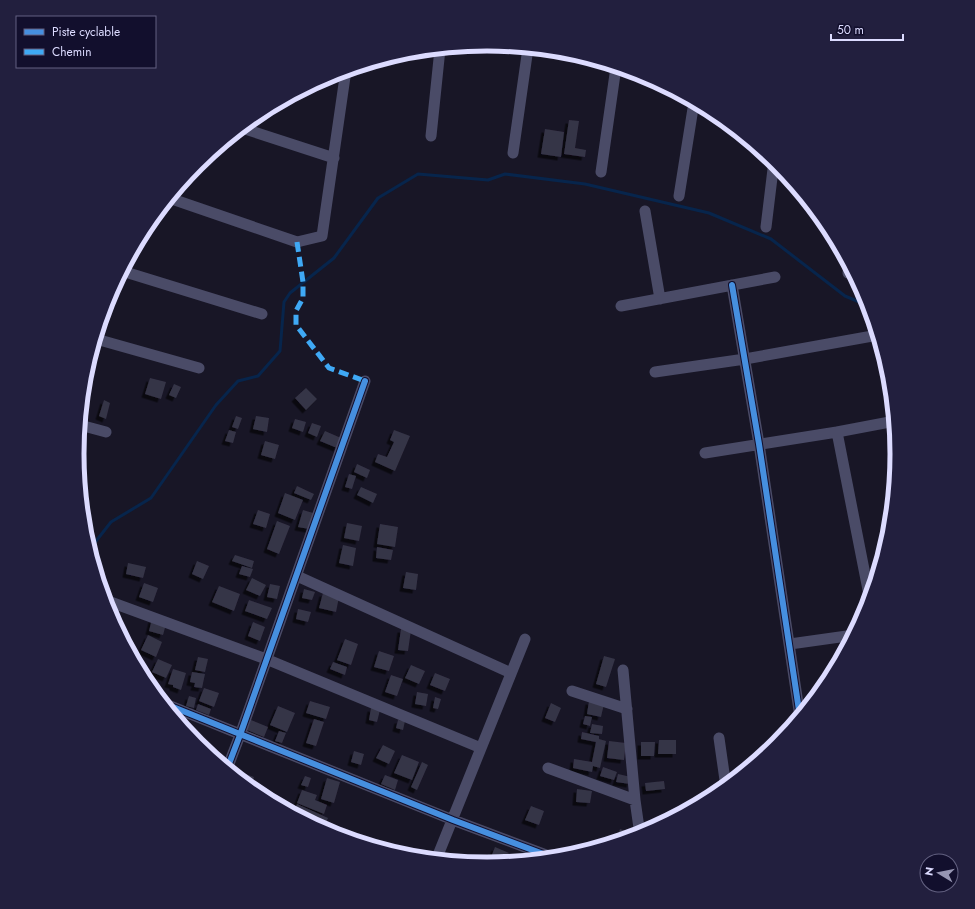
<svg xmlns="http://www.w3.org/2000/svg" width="975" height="909" viewBox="0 0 975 909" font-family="Jost,sans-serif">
	<defs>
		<filter id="shadow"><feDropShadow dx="-3.5" dy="3.5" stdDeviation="0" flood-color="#0009"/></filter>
	</defs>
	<rect width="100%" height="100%" fill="#181626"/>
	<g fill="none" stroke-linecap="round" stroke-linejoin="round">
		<path stroke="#07254c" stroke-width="3" d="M89,550L111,522L151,498L216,405L238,381L258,376L280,351L284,302L290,293L334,258L378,198L418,174L488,180L505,174L585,184L709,213L771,239L845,296L869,306"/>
	</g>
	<path fill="#363447" filter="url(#shadow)" d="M569,120L579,121L575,148L586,150L585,157L564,154Z
		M545,129L564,132L561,157L541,154Z
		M113,289H115L110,306L106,304Z
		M150,378L166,382L161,399L145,394Z
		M174,384L181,387L176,398L169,395Z
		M306,388L317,399L306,410L295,398Z
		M104,400L110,403L106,419L99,416Z
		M236,416L242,418L238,429L232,427Z
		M256,416L269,418L267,432L253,429Z
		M295,419L306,422L303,432L292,428Z
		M312,423L321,426L317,437L308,433Z
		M229,430L236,432L233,443L225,441Z
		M394,430L410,436L395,471L375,462L378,454L387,457L394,442L390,440Z
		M325,431L341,438L337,448L320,441Z
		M265,441L279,445L275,459L261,455Z
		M357,464L370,470L367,478L354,472Z
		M349,474L356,476L352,489L345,487Z
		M297,486L314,494L311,500L294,493Z
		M361,487L377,494L373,503L357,495Z
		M285,493L303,500L295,520L278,513Z
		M258,510L270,514L266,528L253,524Z
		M303,510L313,513L309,529L298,527Z
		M277,521L290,526L279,554L267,549Z
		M347,523L362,526L359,541L344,538Z
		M380,524L398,527L395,547L377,544Z
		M343,545L356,548L353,566L339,563Z
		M377,547L393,550L391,560L376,558Z
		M235,555L254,561L252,568L232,561Z
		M197,561L209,566L203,579L192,574Z
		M128,563L146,567L143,578L126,574Z
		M242,566L253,569L250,577L239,574Z
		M406,572L418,574L416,590L403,588Z
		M252,578L266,585L260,596L246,590Z
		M144,583L158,588L153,602L139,597Z
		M270,584L280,586L277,599L267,597Z
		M219,586L240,594L234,611L212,602Z
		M304,589L315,592L312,600L302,598Z
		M323,593L339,597L336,612L319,608Z
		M249,600L272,608L267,619L245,611Z
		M298,609L311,612L308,622L296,619Z
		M152,619L166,624L163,635L149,631Z
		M253,622L265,627L260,641L248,636Z
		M401,629L411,630L408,651L398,650Z
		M148,635L162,642L156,657L141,650Z
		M345,639L358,644L351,665L337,660Z
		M379,651L394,656L389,671L374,667Z
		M604,656L615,659L606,687L596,684Z
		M198,657L208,659L205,672L195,670Z
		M158,659L172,665L166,678L152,672Z
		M333,662L347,667L345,675L330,669Z
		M411,665L425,671L419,684L405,678Z
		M173,669L186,673L181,690L173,687V685L168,684Z
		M192,672L205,674L202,688L194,687L195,683L190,682Z
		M435,673L450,679L445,691L430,685Z
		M391,675L403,679L397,696L385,692Z
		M204,688L219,693L214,707L199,701Z
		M417,692L428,694L426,706L415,704Z
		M189,696L196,698L194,708L186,706Z
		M435,697L441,699L438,709L433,708Z
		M310,701L330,707L326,719L306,713Z
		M589,701L604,704L601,717L587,714Z
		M551,703L561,708L555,722L545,718Z
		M198,704L211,709L209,715L196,710Z
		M278,706L295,713L287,732L270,725Z
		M371,708L380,710L377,722L369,720Z
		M585,716L592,717L590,726L583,724Z
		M314,719L324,722L316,746L306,743Z
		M251,720L268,727L264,737L247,730Z
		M398,720L405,721L403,730L396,728Z
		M592,724L603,726L602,734L590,733Z
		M279,731L286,733L282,743L275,741Z
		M582,732L599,736V739L606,741L600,768L593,766L592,772L573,768L574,759L592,762L596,742L581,739Z
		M659,740H676V754H658Z
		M609,741L626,743L624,760L607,758Z
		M641,742H655L654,756H641Z
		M383,745L395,751L389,764L376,758Z
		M354,751L364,754L361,765L351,762Z
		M402,755L419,762L412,780L394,773Z
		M422,762L428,765L417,790L411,787Z
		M603,767L617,772L614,780L600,776Z
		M240,772L254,777L251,787L247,785L238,778Z
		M618,774L631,777L630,784L616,782Z
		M385,775L398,780L395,790L381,784Z
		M305,776L311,778L308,787L301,785Z
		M327,778L340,782L334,803L321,799Z
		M664,781L665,789L646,791L645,783Z
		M577,789L592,791L590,803L576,802Z
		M302,790L317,795L315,800L327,805L324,814L297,803Z
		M263,796L280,801L278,806L263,798Z
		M297,804L328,818L323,830L293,814Z
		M531,806L544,811L539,825L525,820Z
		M620,829L632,833L630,838L620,841L616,840Z
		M495,847L509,853L504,863L488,865Z"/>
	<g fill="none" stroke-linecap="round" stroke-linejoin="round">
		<path stroke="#4a4b67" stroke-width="11" d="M242,128L334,158
			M431,136L440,49
			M513,153L528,48
			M601,172L616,67
			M679,196L694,102
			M169,198L297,242L322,236L346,70
			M645,211L660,299
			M766,227L774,161
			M122,271L262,314
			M848,273L849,264
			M732,285L759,444L800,717
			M621,306L775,277
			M96,339L199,368
			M655,372L745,359L878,335
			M80,425L106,432
			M837,432L870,600
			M705,453L837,432L895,421
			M297,576L511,673
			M105,600L266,659L481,748
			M790,644L854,635
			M623,670L635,800L640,835
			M572,691L627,709
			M163,703L453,820L554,858
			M719,738L726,787
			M548,768L635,800
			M227,769L240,735L365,381
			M436,860L525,639"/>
		<path stroke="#3fa9f5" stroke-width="5" stroke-dasharray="10 5" stroke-linecap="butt" d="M297,242L303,282V298L296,311V325L329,368L365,381"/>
		<g stroke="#120f2d" stroke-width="8">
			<path id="cycleway" d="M732,285L759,444L800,717
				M163,703L453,820L554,858
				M227,769L240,735L365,381"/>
		</g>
		<use href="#cycleway" stroke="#468fdf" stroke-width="6"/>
	</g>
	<path d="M0 0H975V909H0ZM84 454a403 403 0 1 1 806 0a403 403 0 1 1-806 0Z" fill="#221f3e" fill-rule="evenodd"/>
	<path fill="none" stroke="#dcdbff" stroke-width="5" d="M84 454a403 403 0 1 1 806 0a403 403 0 1 1-806 0Z"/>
	<rect x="16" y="16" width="140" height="52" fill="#120f2d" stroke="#636181"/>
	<rect x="24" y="29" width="20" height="6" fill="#468fdf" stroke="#636181"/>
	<text x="52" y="36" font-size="12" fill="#dcdbff">Piste cyclable</text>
	<rect x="24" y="49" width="20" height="6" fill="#3fa9f5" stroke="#636181"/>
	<text x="52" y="56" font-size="12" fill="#dcdbff">Chemin</text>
	<g transform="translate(939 873) rotate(280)"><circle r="19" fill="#120f2d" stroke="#636181"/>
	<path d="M0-3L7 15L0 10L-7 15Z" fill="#9796b3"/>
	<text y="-6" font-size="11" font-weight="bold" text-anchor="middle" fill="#dcdbff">N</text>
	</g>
	<path d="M831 34v6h72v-6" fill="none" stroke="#dcdbff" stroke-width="2"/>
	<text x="837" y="34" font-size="12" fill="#dcdbff" stroke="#120f2d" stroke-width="3" paint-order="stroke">50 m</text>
</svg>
